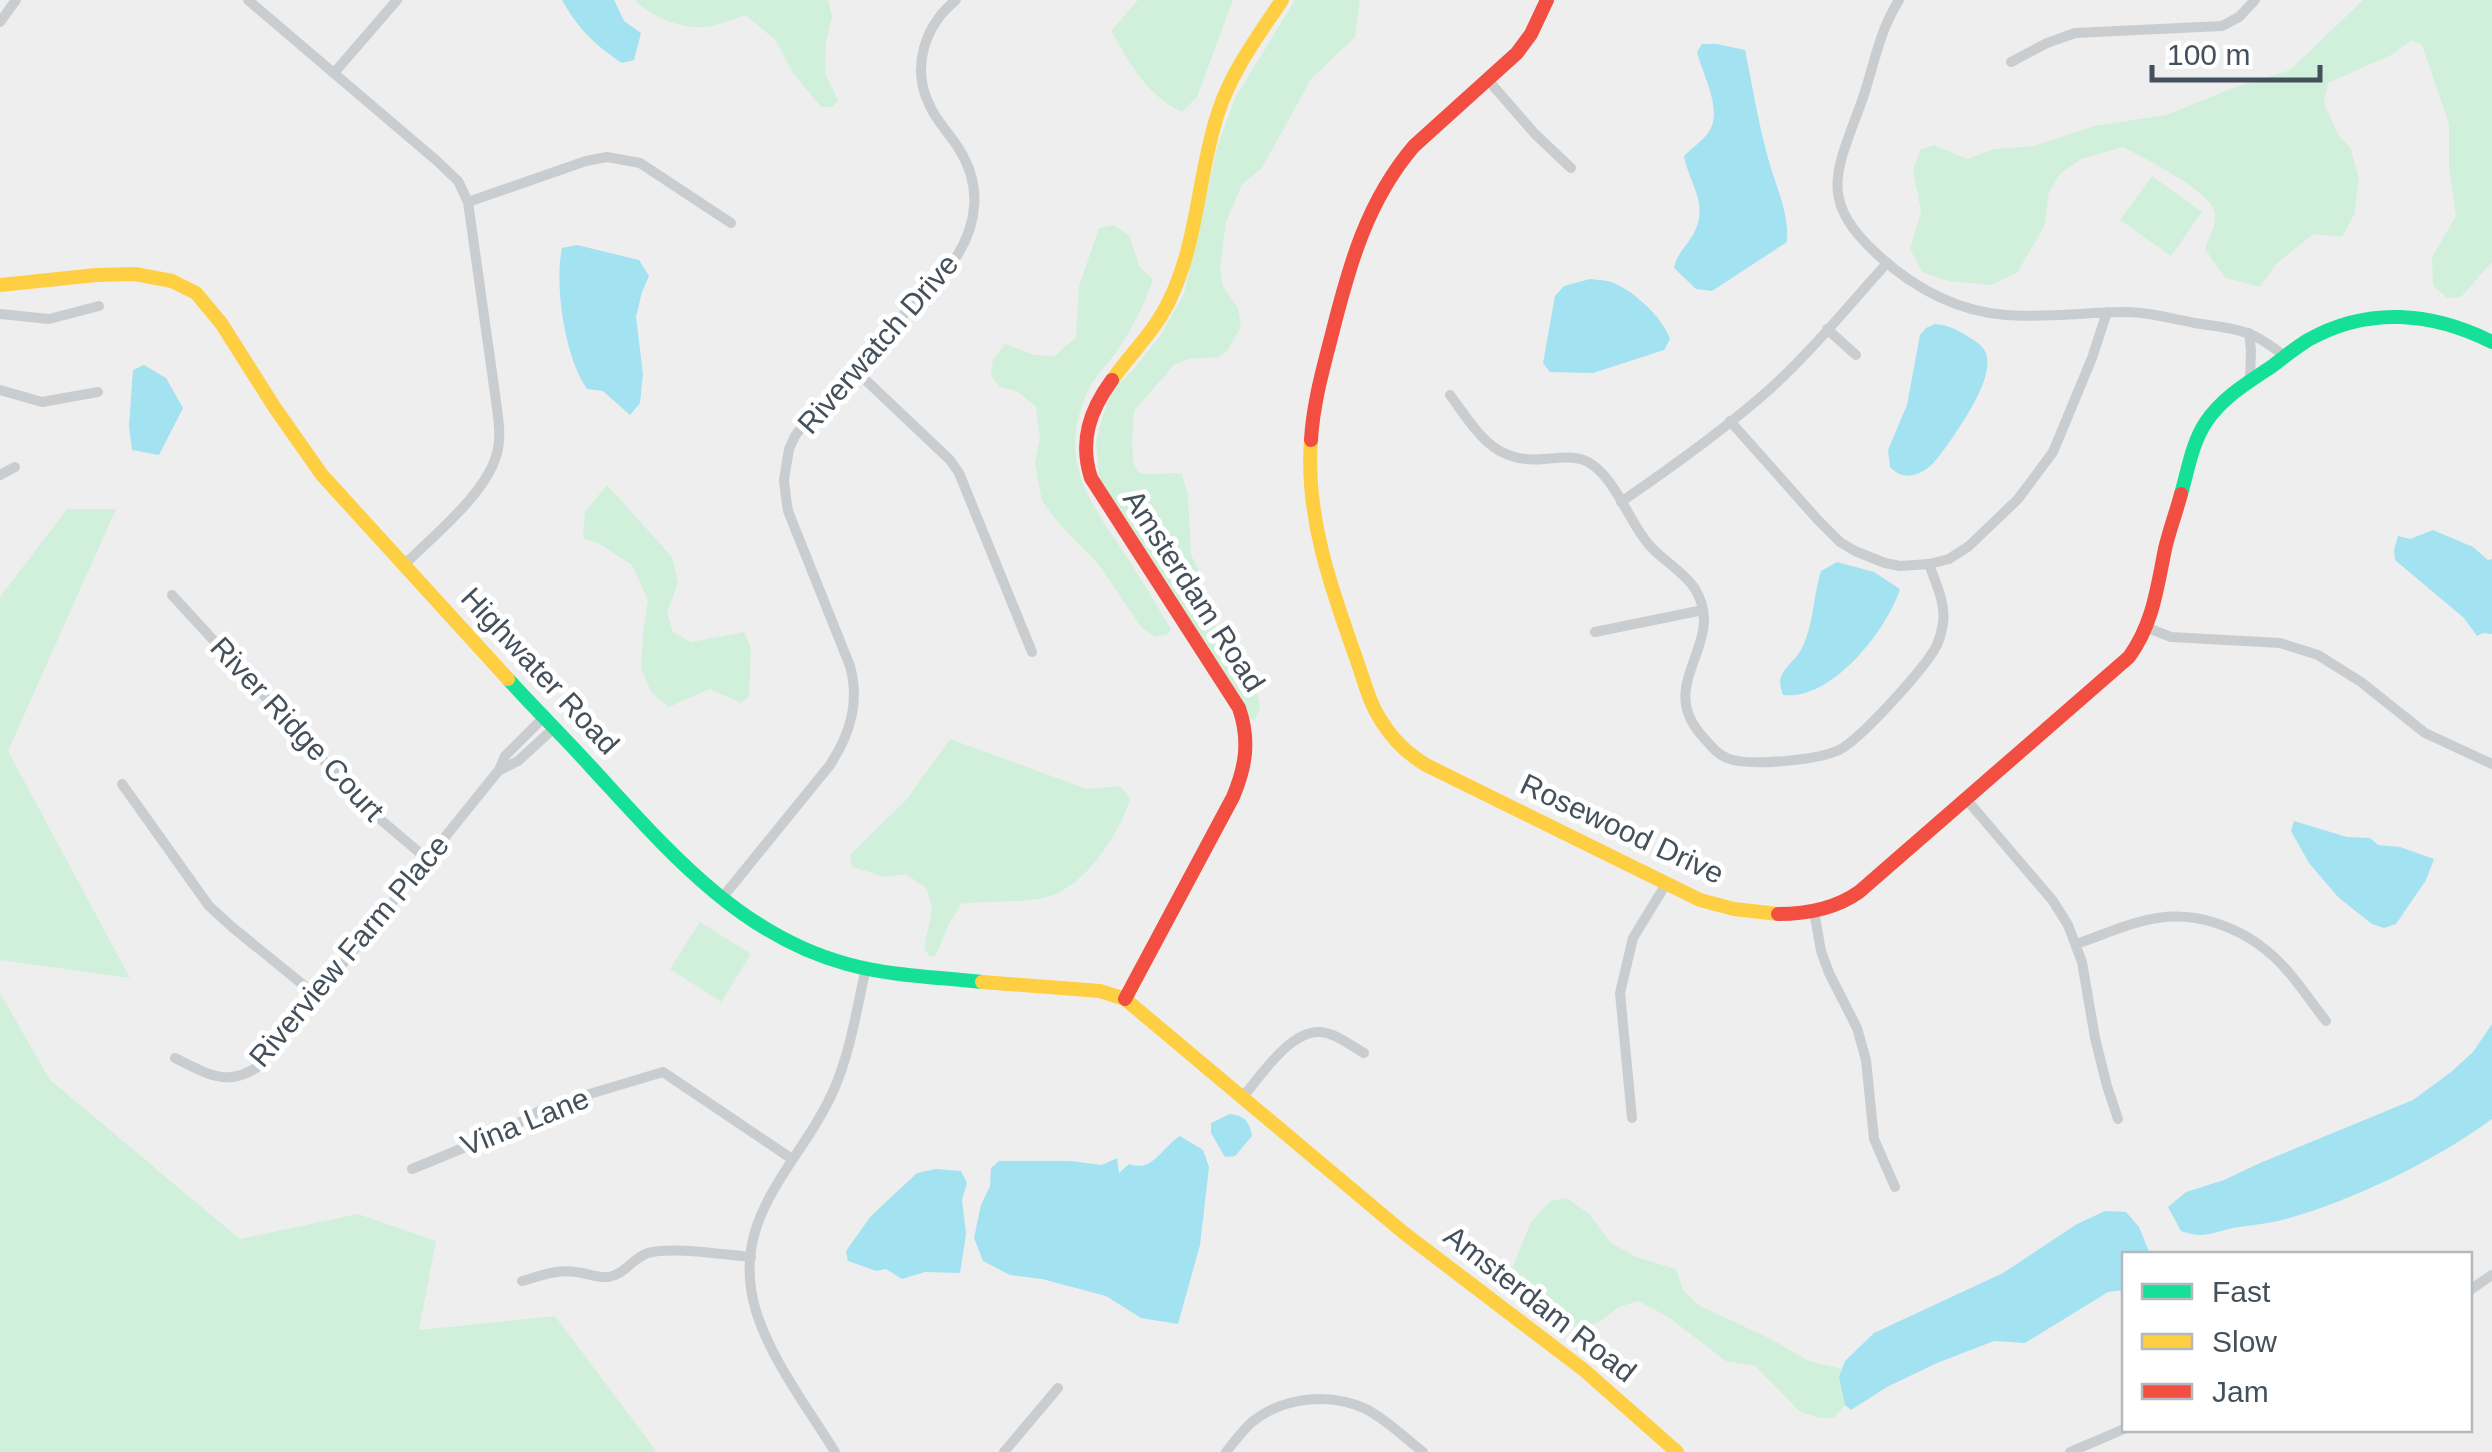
<svg xmlns="http://www.w3.org/2000/svg" width="2492" height="1452" font-family="Arial,sans-serif">
<style>
.green{fill:#d1f0dc}
.water{fill:#a2e2f1}
.lines{fill:none;stroke-linecap:round;stroke-linejoin:round}
.street{stroke:#cacdd0;stroke-width:10}
.fast{stroke:#16e098;stroke-width:14}
.slow{stroke:#ffcf43;stroke-width:14}
.jam{stroke:#f24e42;stroke-width:14}
.labels{text-anchor:middle;stroke-width:10;stroke-linejoin:round;paint-order:stroke}
.street-label{font-size:30px;fill:#44515c;stroke:#fff}
</style>
<rect width="100%" height="100%" fill="#efeeee"/>
<!-- green -->
<g class="green">
<path d="M635,0H828L832,16L826,43L825,73L838,100L833,107H821L793,73L776,41L746,15C733,19 718,26 705,27C681,29 650,17 635,0Z"/>
<path d="M1138,0H1233L1197,97L1182,112C1147,96 1130,63 1111,31Z"/>
<path d="M1295,0H1360L1355,37L1311,79L1262,168L1242,185L1226,222L1220,267L1223,286L1238,308L1241,327L1227,351L1218,357L1188,359L1174,365L1134,411L1132,442L1134,465L1139,473C1155,476 1168,471 1182,474L1188,495L1191,555L1201,575L1213,623L1256,688L1260,708L1254,721L1249,717L1117,513L1099,478L1096,442L1102,418L1112,390L1133,370L1160,336L1184,294L1218,144L1235,98Z"/>
<path d="M2363,0H2492V262L2461,297L2447,298L2433,286L2432,257L2456,216L2449,168V124L2422,45L2412,40L2391,55L2328,83L2324,103L2338,134L2351,149L2359,179L2354,215L2342,237L2313,234L2276,264L2260,287L2225,278L2205,249C2209,238 2218,222 2214,210C2208,190 2142,157 2123,147L2081,159L2060,174L2049,192L2044,227L2017,273L1991,285L1948,281L1922,272L1910,249L1921,212L1913,170L1920,150L1934,145L1967,159L1994,149L2034,146L2094,126L2166,115L2233,88L2290,70Z"/>
<path d="M2152,176L2202,212L2171,256L2120,220Z"/>
<path d="M1114,225L1129,235L1140,267L1153,279C1144,307 1131,331 1114,355C1105,367 1093,379 1087,393C1057,462 1089,500 1126,556C1142,580 1156,605 1171,629L1168,634L1155,637L1142,628L1098,564L1061,526L1042,501L1035,463L1040,438L1036,407L1017,391L1000,387L991,376L993,359L1005,344L1035,355L1055,356L1076,337L1079,286L1099,228Z"/>
<path d="M607,485L672,557L678,583L667,612L673,632L691,642L744,632L751,648L749,696L741,703L710,689L669,707L651,692L641,668L643,631L648,600L632,565L598,543L583,538L585,512Z"/>
<path d="M67,509H116L8,751L130,978L0,960V597Z"/>
<path d="M950,739L1087,789L1120,786L1130,799C1119,835 1085,887 1047,897C1019,904 989,900 961,904L949,924L936,955L930,957L924,949L932,908L927,889L906,874L885,877L852,867L850,855L906,800Z"/>
<path d="M700,922L751,954L721,1002L670,969Z"/>
<path d="M0,993L50,1080L240,1239L358,1214L436,1241L419,1330L555,1316L657,1452H0Z"/>
<path d="M1567,1198L1589,1214L1611,1243L1636,1257L1676,1269L1683,1290L1700,1306L1771,1339L1809,1361L1842,1369L1839,1377L1845,1405L1834,1418H1820L1800,1412L1755,1366L1726,1361L1668,1317L1638,1301L1619,1307L1601,1321L1590,1326L1576,1327L1548,1312L1521,1290L1511,1271L1531,1222L1550,1201Z"/>
</g>
<!-- water -->
<g class="water">
<path d="M562,0H614L624,21L641,33L634,60L622,63C595,45 578,29 562,0Z"/>
<path d="M1702,44H1717L1745,50C1753,88 1759,128 1770,165C1778,191 1789,215 1787,242L1712,291L1696,289L1674,268C1677,253 1687,246 1694,233C1709,203 1690,186 1684,156C1691,149 1702,141 1708,133C1724,111 1703,76 1697,52Z"/>
<path d="M577,245L639,260L649,276L642,292L636,317L643,374L640,403L630,415L603,391L587,389C565,358 554,286 562,248Z"/>
<path d="M1590,279C1598,280 1607,280 1614,283C1635,292 1663,318 1670,339L1664,350L1593,373L1550,372L1543,363L1555,296L1564,286Z"/>
<path d="M1935,324C1947,325 1953,328 1964,334C1970,338 1978,342 1983,348C1999,369 1967,416 1955,434C1946,446 1937,462 1925,470C1912,478 1900,478 1890,467L1888,450L1907,405L1920,335L1926,328Z"/>
<path d="M144,365L166,378L183,408L159,455L132,450L129,426L133,370Z"/>
<path d="M2433,530L2473,547L2488,560L2492,559V634L2483,633L2477,636L2464,618L2395,560L2394,550L2398,536L2410,539Z"/>
<path d="M1837,562L1874,572L1900,589C1887,630 1832,701 1783,695C1773,671 1792,667 1802,648C1814,624 1813,596 1821,571Z"/>
<path d="M2294,821L2347,837L2370,838L2378,845L2400,847L2434,859L2426,880L2396,924L2384,928L2372,924L2338,897L2309,863L2291,831Z"/>
<path d="M2492,1024V1119C2436,1160 2352,1201 2286,1219C2268,1224 2250,1225 2233,1228C2211,1233 2203,1239 2181,1231L2168,1207L2186,1192L2224,1180L2260,1163L2413,1100L2451,1072L2473,1052Z"/>
<path d="M1230,1114C1244,1115 1250,1122 1252,1136L1235,1156L1225,1157L1211,1133V1123Z"/>
<path d="M1180,1136L1203,1150L1209,1167L1200,1245L1178,1324L1141,1318L1106,1296L1042,1279L1010,1275L983,1261L974,1238L981,1205L990,1186L991,1168L999,1161H1070L1102,1165L1117,1158L1119,1173L1129,1164C1153,1173 1162,1147 1180,1136Z"/>
<path d="M936,1169L961,1171L967,1183L962,1200L966,1234L960,1273L925,1272L902,1279L886,1269L876,1271L848,1261L846,1251L871,1216L917,1173Z"/>
<path d="M2105,1211L2126,1212L2139,1227L2150,1254H2124V1290L2108,1292L2025,1343L1994,1341L1937,1363L1887,1387L1851,1410L1845,1405L1839,1377L1845,1361L1874,1333L2003,1273L2077,1224Z"/>
</g>
<g class="lines">
<!-- street -->
<g class="street">
<path d="M248,0L437,161L458,181L468,202L496,401C498,417 501,433 498,449C490,491 434,535 404,565"/>
<path d="M1899,0C1877,35 1874,69 1860,106C1835,174 1819,201 1878,255C1914,288 1957,311 2006,315C2046,318 2087,312 2127,312C2149,312 2173,319 2195,323C2212,326 2230,327 2247,333C2261,337 2273,348 2285,356"/>
<path d="M0,22L16,0"/>
<path d="M2011,62L2047,43L2075,33L2222,26L2239,17L2255,0"/>
<path d="M334,73L397,0"/>
<path d="M1488,80L1535,134L1571,168"/>
<path d="M468,202L586,161L607,157L640,163L731,223"/>
<path d="M0,314L49,319L99,306"/>
<path d="M1827,329L1856,355"/>
<path d="M2249,333L2251,350L2250,381"/>
<path d="M854,369L950,460L959,473L1032,652"/>
<path d="M0,390L42,402L98,392"/>
<path d="M1450,395C1477,431 1493,464 1544,459C1559,458 1574,455 1588,462C1614,476 1628,519 1646,541C1659,559 1683,570 1695,589C1729,644 1652,684 1704,738C1711,746 1717,754 1727,758C1748,767 1818,760 1839,750C1861,739 1926,667 1937,645C1940,638 1942,630 1943,623C1946,603 1935,582 1929,564"/>
<path d="M1730,421L1817,519L1840,542L1855,551L1885,563L1900,566L1929,564L1949,559L1969,546L2018,499L2053,452L2092,358L2107,312"/>
<path d="M0,475L15,467"/>
<path d="M1621,502C1672,467 1724,430 1770,389C1812,351 1849,305 1887,263"/>
<path d="M172,595L368,809L427,859"/>
<path d="M2148,628L2171,637L2280,643L2318,655L2361,682L2425,733L2492,764"/>
<path d="M1595,632L1703,610"/>
<path d="M500,770L518,761L553,729"/>
<path d="M122,784L209,906L232,927L317,996"/>
<path d="M1967,800L2053,901L2068,925L2082,962L2095,1038L2107,1086L2118,1119"/>
<path d="M722,898L830,765C850,734 860,703 850,666L788,511L786,498L784,480L789,449L795,436L809,417L955,259C978,224 982,185 959,149C950,134 936,121 929,104C911,67 925,25 956,0"/>
<path d="M1814,911L1821,951L1829,973L1857,1028L1866,1060L1874,1139L1895,1187"/>
<path d="M2076,944C2103,935 2130,922 2158,918C2195,912 2237,926 2266,950C2290,969 2307,997 2326,1021"/>
<path d="M175,1058C208,1074 228,1089 262,1064L499,770L505,756L543,718"/>
<path d="M1242,1098C1260,1077 1290,1030 1320,1032C1336,1033 1351,1046 1364,1053"/>
<path d="M1632,1118L1620,993L1633,938L1666,884"/>
<path d="M412,1169L507,1130L546,1107L663,1072L792,1159"/>
<path d="M522,1281C540,1276 557,1269 576,1272C586,1273 597,1278 608,1277C625,1275 632,1258 648,1253C673,1246 724,1255 751,1257"/>
<path d="M2470,1290L2492,1275"/>
<path d="M835,1452C808,1408 771,1360 756,1311C727,1215 802,1165 835,1087C851,1049 857,1007 866,968"/>
<path d="M1004,1452L1058,1388"/>
<path d="M1226,1452C1234,1442 1242,1431 1252,1422C1283,1397 1330,1392 1366,1409C1387,1420 1405,1438 1423,1452"/>
<path d="M2070,1452L2124,1429"/>
</g>
<!-- fast -->
<g class="fast">
<path d="M2181,494C2188,470 2192,443 2206,422C2222,398 2247,383 2271,367C2283,358 2295,348 2308,340C2368,306 2432,312 2492,342"/>
<path d="M508,679C535,709 564,737 591,767C664,846 738,935 847,964C890,976 937,977 982,982"/>
</g>
<!-- slow -->
<g class="slow">
<path d="M0,285L96,275L135,274L172,281L196,293L221,323L275,408L322,475L508,679"/>
<path d="M1112,380C1131,353 1156,330 1170,299C1198,241 1198,174 1218,113C1231,72 1258,36 1282,0"/>
<path d="M1311,440C1305,515 1331,588 1356,658C1364,680 1369,703 1382,722C1393,740 1408,754 1426,765L1700,900L1734,909L1778,914"/>
<path d="M982,982L1100,991L1125,999L1404,1233L1584,1370L1677,1452"/>
</g>
<!-- jam -->
<g class="jam">
<path d="M1112,380C1090,410 1079,441 1091,478L1239,708C1250,740 1246,766 1233,797L1125,999"/>
<path d="M1311,440C1313,404 1323,369 1332,334C1349,266 1367,201 1414,146L1517,53L1531,34L1547,0"/>
<path d="M1778,914C1807,914 1835,909 1859,892L2129,657C2153,624 2157,588 2165,549C2169,531 2176,513 2181,494"/>
</g>
</g>
<g class="labels">
<!-- street labels -->
<g class="street-label">
<text transform="translate(878 344) rotate(-49)" y="10">Riverwatch Drive</text>
<text transform="translate(1194 591) rotate(57)" y="10">Amsterdam Road</text>
<text transform="translate(540 671) rotate(47)" y="10">Highwater Road</text>
<text transform="translate(297 729) rotate(47)" y="10">River Ridge Court</text>
<text transform="translate(1622 829) rotate(25)" y="10">Rosewood Drive</text>
<text transform="translate(349 951) rotate(-50)" y="10">Riverview Farm Place</text>
<text transform="translate(525 1122) rotate(-22)" y="10">Vina Lane</text>
<text transform="translate(1540 1304) rotate(38)" y="10">Amsterdam Road</text>
</g>
</g>
<!-- legend -->
<rect x="2122" y="1252" width="350" height="180" fill="#ffffff" stroke="#b4b9be" stroke-width="2.5"/>
<rect x="2142" y="1284" width="50" height="15" fill="#16e098" stroke="#b4b9be" stroke-width="2.5"/>
<text x="2212" y="1302" font-size="30" fill="#44515c">Fast</text>
<rect x="2142" y="1334" width="50" height="15" fill="#ffcf43" stroke="#b4b9be" stroke-width="2.5"/>
<text x="2212" y="1352" font-size="30" fill="#44515c">Slow</text>
<rect x="2142" y="1384" width="50" height="15" fill="#f24e42" stroke="#b4b9be" stroke-width="2.5"/>
<text x="2212" y="1402" font-size="30" fill="#44515c">Jam</text>
<!-- scale -->
<path d="M2152 65v15h168v-15" fill="none" stroke="#44515c" stroke-width="5"/>
<text x="2167" y="65" font-size="30" fill="#44515c" stroke="#ffffff" stroke-width="8" paint-order="stroke">100 m</text>
</svg>
